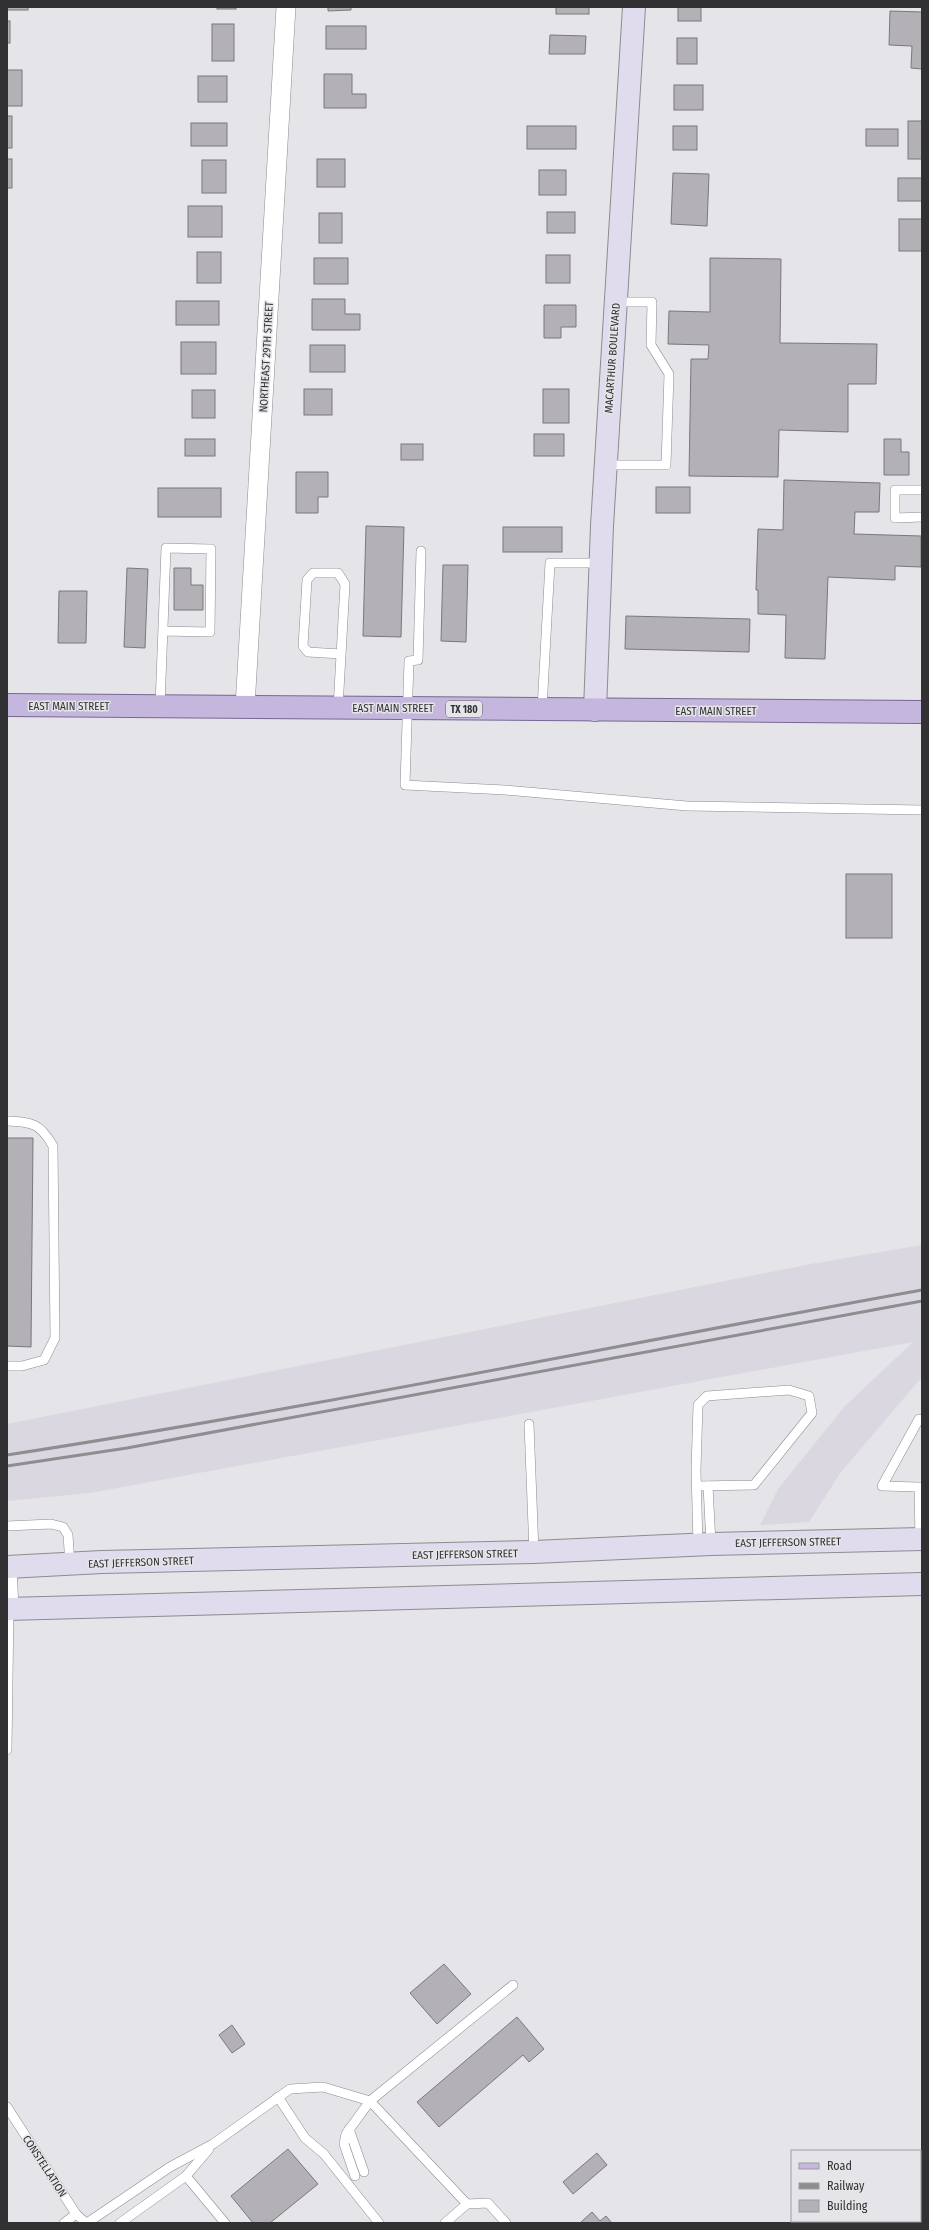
<svg xmlns="http://www.w3.org/2000/svg" width="929" height="2230" font-family="'Fira Sans Condensed',sans-serif">
<style>
.built{fill:#dad7e1}
.building{fill:#b3b1b5;stroke:#79787c}
.lines{fill:none;stroke-linecap:round;stroke-linejoin:round}
.service-casing{stroke:#8d8b8f;stroke-width:10}
.minor-casing{stroke:#8d8b8f;stroke-width:20}
.secondary-casing{stroke:#8d8b8f;stroke-width:24}
.primary-casing{stroke:#776893;stroke-width:24}
.service{stroke:#fff;stroke-width:9}
.minor{stroke:#fff;stroke-width:19}
.secondary{stroke:#e1dbee;stroke-width:22}
.primary{stroke:#c4b6dd;stroke-width:22}
.rail{stroke:#8e8d90;stroke-width:3}
.labels{text-anchor:middle;stroke-width:3;stroke-linejoin:round;paint-order:stroke}
.shield{fill:#e5e4e8;stroke:#676669;stroke-width:1}
.shield-label{font-size:10px;font-weight:bold;fill:#313032}
.street-label{font-size:11px;fill:#313032;stroke:#e5e4e8}
</style>
<rect width="100%" height="100%" fill="#e5e4e8"/>
<!-- built -->
<path class="built" d="M922,1245V1377L841,1472L809,1522L760,1525L778,1489L845,1406L913,1342L90,1493L7,1501V1424L811,1264Z"/>
<!-- building -->
<g class="building">
<rect x="7" y="7" width="21" height="3"/>
<rect x="217" y="7" width="19" height="2"/>
<path d="M328,7H351V10L328,11Z"/>
<rect x="556" y="7" width="33" height="7"/>
<rect x="678" y="7" width="23" height="14"/>
<path d="M890,11L922,12V69L911,68L912,46L889,45Z"/>
<rect x="7" y="21" width="3" height="22"/>
<rect x="212" y="24" width="22" height="37"/>
<rect x="326" y="26" width="40" height="23"/>
<path d="M550,35L586,36L585,54H549Z"/>
<rect x="677" y="38" width="20" height="26"/>
<rect x="7" y="70" width="15" height="36"/>
<path d="M324,74H352V94H366V108H324Z"/>
<rect x="198" y="76" width="29" height="26"/>
<rect x="674" y="85" width="29" height="25"/>
<rect x="7" y="116" width="5" height="32"/>
<rect x="908" y="121" width="14" height="38"/>
<rect x="191" y="123" width="36" height="23"/>
<rect x="527" y="126" width="49" height="23"/>
<rect x="673" y="126" width="24" height="24"/>
<rect x="866" y="129" width="32" height="17"/>
<rect x="7" y="159" width="5" height="29"/>
<rect x="317" y="159" width="28" height="28"/>
<rect x="202" y="160" width="24" height="33"/>
<rect x="539" y="170" width="27" height="25"/>
<path d="M673,173L709,174L707,226L671,224Z"/>
<rect x="898" y="178" width="24" height="23"/>
<rect x="188" y="206" width="34" height="31"/>
<rect x="547" y="212" width="28" height="21"/>
<rect x="319" y="213" width="23" height="30"/>
<rect x="899" y="219" width="23" height="32"/>
<rect x="197" y="252" width="24" height="31"/>
<rect x="546" y="255" width="24" height="28"/>
<rect x="314" y="258" width="34" height="26"/>
<path d="M710,258L781,259L780,343L877,344L876,384H848V432L779,430L778,477L689,476L691,359H708L709,345L668,344L669,311L710,312Z"/>
<path d="M312,299H345V314H360V330H312Z"/>
<rect x="176" y="301" width="43" height="24"/>
<path d="M544,305H576V327H561V338H544Z"/>
<rect x="181" y="342" width="35" height="32"/>
<rect x="310" y="345" width="35" height="27"/>
<rect x="304" y="389" width="28" height="26"/>
<rect x="543" y="389" width="26" height="34"/>
<rect x="192" y="390" width="23" height="28"/>
<rect x="534" y="434" width="30" height="22"/>
<rect x="185" y="439" width="30" height="17"/>
<path d="M884,439H901V452H909V475H884Z"/>
<rect x="401" y="444" width="22" height="16"/>
<path d="M296,472H328V497H318V513H296Z"/>
<path d="M784,480L880,483L879,512H855L854,534L921,536V567L895,566V580L828,577L825,659L785,658L786,615L758,614V590H756L758,529L783,530Z"/>
<rect x="656" y="487" width="34" height="26"/>
<rect x="158" y="488" width="63" height="29"/>
<path d="M366,526L404,527L401,637L363,636Z"/>
<rect x="503" y="527" width="59" height="25"/>
<path d="M443,565H468L466,642L441,641Z"/>
<path d="M127,568L148,569L145,648L124,647Z"/>
<path d="M174,568H191V585H203V610H174Z"/>
<path d="M59,591H87L86,643H58Z"/>
<path d="M626,616L750,619L749,652L625,649Z"/>
<rect x="846" y="874" width="46" height="64"/>
<path d="M7,1138H33L31,1347L7,1346Z"/>
<path d="M444,1964L471,1994L437,2024L410,1993Z"/>
<path d="M517,2017L544,2049L529,2062L523,2055L439,2127L417,2102Z"/>
<path d="M232,2025L245,2044L232,2053L219,2035Z"/>
<path d="M288,2149L318,2184L270,2223H253L231,2196Z"/>
<path d="M597,2153L607,2165L573,2194L563,2182Z"/>
<path d="M592,2212L600,2221L606,2216L612,2223H580Z"/>
</g>
<g class="lines">
<defs>
<g id="service">
<path d="M605,465H666L669,374L651,345L652,302H616"/>
<path d="M922,490H895V518L922,517"/>
<path d="M421,551L418,660L409,661L405,785L505,790L687,806L922,810"/>
<path d="M160,706L166,548L211,549L210,632L163,631"/>
<path d="M338,708L345,584L338,573H313L307,580L303,646L308,652L341,654"/>
<path d="M542,709L550,563H600"/>
<path d="M7,1121C32,1122 40,1123 53,1146L55,1338L44,1360L22,1366H7"/>
<path d="M919,1419L882,1486L919,1487L920,1539"/>
<path d="M529,1424L534,1552"/>
<path d="M697,1486L754,1485L812,1413L809,1396L789,1390L707,1396L698,1405L696,1470L698,1545"/>
<path d="M708,1486L711,1544"/>
<path d="M7,1526L51,1524L63,1527L68,1535L70,1564"/>
<path d="M7,1750L9,1609"/>
<path d="M278,2097L305,2138L324,2154L379,2223"/>
<path d="M7,2107L76,2214L86,2223"/>
<path d="M349,2129L364,2172"/>
<path d="M186,2176L225,2223"/>
<path d="M355,2176L344,2144L346,2134L370,2101L513,1985"/>
<path d="M64,2223L76,2214"/>
<path d="M87,2223L170,2167L213,2144L290,2089L323,2087L370,2101L467,2204"/>
<path d="M120,2223L186,2176L209,2149"/>
<path d="M445,2223L467,2204L488,2203L506,2223"/>
</g>
<g id="minor">
<path d="M245,707L286,7"/>
<path d="M7,1567L9,1609"/>
</g>
<g id="secondary">
<path d="M595,710L602,526L634,7"/>
<path d="M7,1567L102,1562L534,1552L711,1544L922,1539"/>
<path d="M7,1609L922,1584"/>
</g>
<path id="primary" d="M7,705L922,712"/>
</defs>
<!-- service casing -->
<use href="#service" class="service-casing"/>
<!-- minor casing -->
<use href="#minor" class="minor-casing"/>
<!-- secondary casing -->
<use href="#secondary" class="secondary-casing"/>
<!-- primary casing -->
<use href="#primary" class="primary-casing"/>
<!-- service -->
<use href="#service" class="service"/>
<!-- minor -->
<use href="#minor" class="minor"/>
<!-- secondary -->
<use href="#secondary" class="secondary"/>
<!-- primary -->
<use href="#primary" class="primary"/>
<!-- rail -->
<g class="rail">
<path d="M7,1455C313,1408 617,1345 922,1290"/>
<path d="M7,1466L127,1448L922,1301"/>
</g>
</g>
<g class="labels">
<!-- shield labels -->
<rect class="shield" x="446" y="701" width="36" height="16" rx="3"/>
<g class="shield-label">
<text x="464" y="713">TX 180</text>
</g>
<!-- street labels -->
<g class="street-label">
<text transform="translate(266 357) rotate(-87)" y="4">NORTHEAST 29TH STREET</text>
<text transform="translate(612 358) rotate(-86)" y="4">MACARTHUR BOULEVARD</text>
<text x="69" y="710">EAST MAIN STREET</text>
<text x="393" y="712">EAST MAIN STREET</text>
<text x="716" y="715">EAST MAIN STREET</text>
<text transform="translate(788 1542) rotate(-1)" y="4">EAST JEFFERSON STREET</text>
<text transform="translate(465 1554) rotate(-1)" y="4">EAST JEFFERSON STREET</text>
<text transform="translate(141 1562) rotate(-2)" y="4">EAST JEFFERSON STREET</text>
<text transform="translate(45 2166) rotate(57)" y="4">CONSTELLATION</text>
</g>
</g>
<!-- border -->
<rect width="929" height="2230" fill="none" stroke="#313032" stroke-width="16"/>
<!-- legend -->
<rect x="791" y="2150" width="130" height="72" fill="#e5e4e8" stroke="#9d9c9f"/>
<rect x="799" y="2163" width="20" height="6" fill="#c4b6dd" stroke="#9d9c9f"/>
<text x="827" y="2170" font-size="12" fill="#313032">Road</text>
<rect x="799" y="2183" width="20" height="6" fill="#8e8d90" stroke="#9d9c9f"/>
<text x="827" y="2190" font-size="12" fill="#313032">Railway</text>
<rect x="799" y="2200" width="20" height="12" fill="#b3b1b5" stroke="#9d9c9f"/>
<text x="827" y="2210" font-size="12" fill="#313032">Building</text>
</svg>
